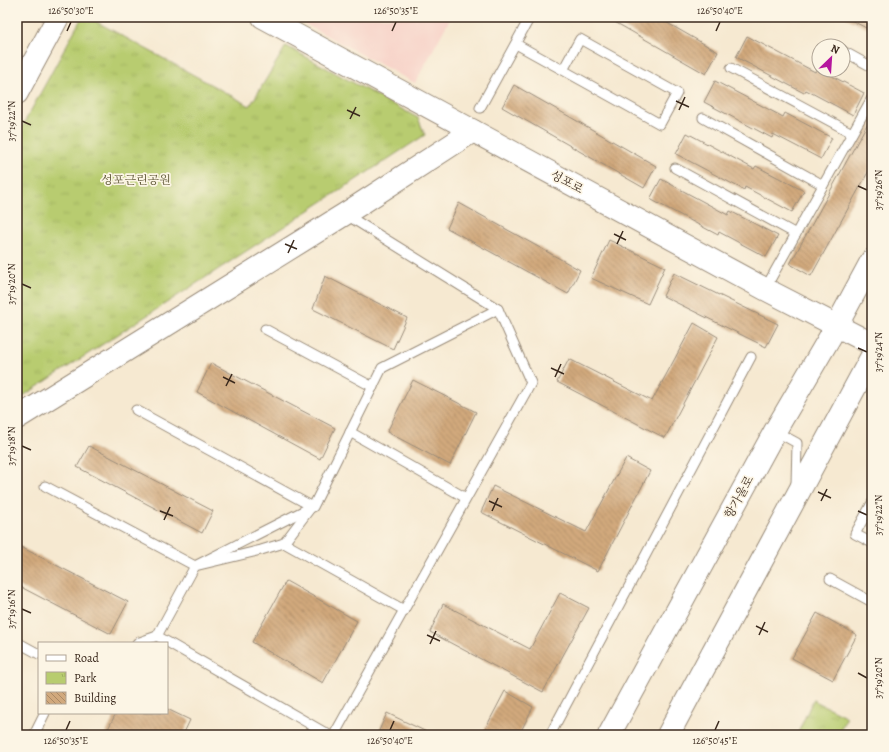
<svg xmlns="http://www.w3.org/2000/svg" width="889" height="752" font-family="Alegreya,'Noto Serif KR',serif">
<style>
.built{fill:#f7d1c7}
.park{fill:url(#park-tufts);stroke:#7a7b46}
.building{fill:url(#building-back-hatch)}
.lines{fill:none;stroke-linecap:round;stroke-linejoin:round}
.lane-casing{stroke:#988a78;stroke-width:11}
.secondary-casing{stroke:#988a78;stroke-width:24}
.path{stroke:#988a78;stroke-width:2.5;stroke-dasharray:3 3;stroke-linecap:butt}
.lane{stroke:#fff;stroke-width:9}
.secondary{stroke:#fff;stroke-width:22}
.ticks{fill:none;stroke:#3b2a1e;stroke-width:1.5}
.labels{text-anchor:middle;stroke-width:3.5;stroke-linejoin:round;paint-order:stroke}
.park-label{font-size:12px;fill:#5a5232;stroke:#fcf5e5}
.street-label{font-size:12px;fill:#3b2a1e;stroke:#fcf5e5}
.neatline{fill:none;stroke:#3b2a1e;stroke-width:1.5}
.ticks-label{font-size:10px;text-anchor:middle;fill:#3b2a1e}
</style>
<defs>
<pattern id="park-tufts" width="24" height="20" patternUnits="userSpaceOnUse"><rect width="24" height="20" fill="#b8cc6f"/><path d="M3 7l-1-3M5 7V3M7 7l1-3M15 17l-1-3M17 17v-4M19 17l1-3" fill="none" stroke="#9faf60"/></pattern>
<pattern id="building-back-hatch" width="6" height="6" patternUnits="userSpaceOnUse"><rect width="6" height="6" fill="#d1a97d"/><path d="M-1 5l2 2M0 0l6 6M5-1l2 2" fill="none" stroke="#ab8a66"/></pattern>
</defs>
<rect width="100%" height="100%" fill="#fcf5e5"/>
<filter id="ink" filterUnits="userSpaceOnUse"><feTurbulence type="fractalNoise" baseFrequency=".025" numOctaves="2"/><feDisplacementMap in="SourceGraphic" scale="8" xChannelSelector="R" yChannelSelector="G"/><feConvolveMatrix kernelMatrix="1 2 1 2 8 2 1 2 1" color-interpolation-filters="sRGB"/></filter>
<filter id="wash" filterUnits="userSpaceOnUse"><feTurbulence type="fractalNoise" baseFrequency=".012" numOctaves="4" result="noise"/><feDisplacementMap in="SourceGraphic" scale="16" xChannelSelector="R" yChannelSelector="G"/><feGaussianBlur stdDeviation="0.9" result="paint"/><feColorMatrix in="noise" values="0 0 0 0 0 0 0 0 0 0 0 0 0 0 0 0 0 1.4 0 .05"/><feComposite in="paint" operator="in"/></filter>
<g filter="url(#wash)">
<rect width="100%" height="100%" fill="#f6e9d1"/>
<!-- built -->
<path class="built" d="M292,17H451L415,83Z"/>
<!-- park -->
<g class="park">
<path d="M82,17H88L250,106L286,46L418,118L425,135L17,400V136Z"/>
<path d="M813,700L847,717L837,735H797Z"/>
</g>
<g id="blocks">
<!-- building -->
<g class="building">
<path d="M606,17H657L718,52L706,74Z"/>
<path d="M845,17H872V31Z"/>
<path d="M747,36L815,72L817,68L864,93L853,115L806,90L804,93L736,57Z"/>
<path d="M715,81L783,117L785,113L832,138L821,159L773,134L772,138L704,102Z"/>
<path d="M514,85L656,166L644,188L502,107Z"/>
<path d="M870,119L872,120V165L811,276L790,264Z"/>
<path d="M687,133L754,169L756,166L804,191L792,212L745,187L744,190L676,154Z"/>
<path d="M661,179L728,215L730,211L778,236L766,257L719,232L718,235L650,199Z"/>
<path d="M459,203L580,270L568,294L447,228Z"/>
<path d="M609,240L665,267L648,304L591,278Z"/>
<path d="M674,273L778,324L766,347L663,296Z"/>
<path d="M325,276L407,318L393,349L313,309Z"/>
<path d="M694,323L718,337L665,438L557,382L569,359L652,401Z"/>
<path d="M211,363L335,428L320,459L197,392Z"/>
<path d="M413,380L476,412L450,465L387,432Z"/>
<path d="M89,446L213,511L202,533L77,467Z"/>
<path d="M626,458L650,471L598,571L481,512L493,486L586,532Z"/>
<path d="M17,545L128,602L111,634L17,585Z"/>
<path d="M286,581L357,621L323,683L252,642Z"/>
<path d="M560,593L589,608L543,692L430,632L443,604L530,649Z"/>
<path d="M817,613L857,635L833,680L792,658Z"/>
<path d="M505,691L533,707L519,735H482Z"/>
<path d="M167,709L190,720L183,735H105L116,713H167Z"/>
<path d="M387,713L433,735H377Z"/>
</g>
</g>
</g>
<g filter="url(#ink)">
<use href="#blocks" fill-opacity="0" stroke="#988a78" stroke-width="1"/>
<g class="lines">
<defs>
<g id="lane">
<path d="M516,44L660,124L677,93L580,39L563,70"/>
<path d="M843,51L872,67"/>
<path d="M731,68L852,133"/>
<path d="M480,108L530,17"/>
<path d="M703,118L823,185"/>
<path d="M675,168L796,234"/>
<path d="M765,289L872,98"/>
<path d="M265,329L373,387"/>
<path d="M136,410L313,507L382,368L498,309"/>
<path d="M775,431L797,443L796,485"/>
<path d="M350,432L466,498"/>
<path d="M45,486L195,566L309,508"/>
<path d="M872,503L855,534L872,543"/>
<path d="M312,506L284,543L261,550L195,566L157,636L329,735"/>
<path d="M284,543L404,610"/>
<path d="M830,579L872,602"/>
<path d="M17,642L39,654"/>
<path d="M137,643L157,636"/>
<path d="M34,735L45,713"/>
<path d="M334,735L531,383L498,309L345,214"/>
<path d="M550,735L751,357"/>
</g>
<g id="secondary">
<path d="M263,17L765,289L872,344"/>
<path d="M17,93L58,17"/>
<path d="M17,418L345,214L473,131"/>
<path d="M609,735L775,431L837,325L872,260"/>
<path d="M668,735L872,356"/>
</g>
</defs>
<!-- lane casing -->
<use href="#lane" class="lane-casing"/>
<!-- secondary casing -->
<use href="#secondary" class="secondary-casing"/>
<!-- path -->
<path class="path" d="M17,18L18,17"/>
<!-- lane -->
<use href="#lane" class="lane"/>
<!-- secondary -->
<use href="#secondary" class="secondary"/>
</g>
</g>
<!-- ticks -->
<path class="ticks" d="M67,31L71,22M392,31L396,22M716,31L720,22M676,101L689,107M347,110L360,116M679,110L685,97M350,119L356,107M22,121L31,125M858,186L867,190M614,234L626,240M285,244L297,249M617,244L623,231M288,253L294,240M22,284L31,288M858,348L867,352M551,368L564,374M223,377L235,383M555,377L561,364M226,386L232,374M22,446L31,450M818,492L831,498M489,501L502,507M821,501L827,489M160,511L173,516M492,511L498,498M858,511L867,515M164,520L170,507M22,609L31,613M756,626L768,632M427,635L440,641M759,635L765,622M430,644L436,631M858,673L867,678M66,730L70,721M390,730L394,721M715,730L719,721"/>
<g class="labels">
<!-- park labels -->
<g class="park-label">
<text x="136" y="184">성포근린공원</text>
</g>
<!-- street labels -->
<g class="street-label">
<text transform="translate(567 182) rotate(28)" y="4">성포로</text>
<text transform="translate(739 497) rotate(-61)" y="4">항가울로</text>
</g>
</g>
<!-- margin -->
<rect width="889" height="752" fill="none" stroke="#fcf5e5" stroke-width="44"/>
<!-- legend -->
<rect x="38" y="642" width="130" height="72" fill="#fcf5e5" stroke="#afa495"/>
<rect x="46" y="655" width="20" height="6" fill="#ffffff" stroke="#afa495"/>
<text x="74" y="662" font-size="12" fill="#3b2a1e">Road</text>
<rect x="46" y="672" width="20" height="12" fill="url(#park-tufts)" stroke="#afa495"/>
<text x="74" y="682" font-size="12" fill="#3b2a1e">Park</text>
<rect x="46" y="692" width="20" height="12" fill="url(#building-back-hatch)" stroke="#afa495"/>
<text x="74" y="702" font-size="12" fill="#3b2a1e">Building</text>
<!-- north arrow -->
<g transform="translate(831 58) rotate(25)"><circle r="19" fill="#fcf5e5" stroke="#afa495"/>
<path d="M0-3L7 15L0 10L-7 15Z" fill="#b5179e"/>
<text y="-6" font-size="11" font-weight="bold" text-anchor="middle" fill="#3b2a1e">N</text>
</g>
<rect x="22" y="22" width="845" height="708" class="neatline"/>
<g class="ticks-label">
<text x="71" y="14">126°50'30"E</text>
<text x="396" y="14">126°50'35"E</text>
<text x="720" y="14">126°50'40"E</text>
<text transform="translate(11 121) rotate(-90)" y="4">37°19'22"N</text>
<text transform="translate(878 190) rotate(-90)" y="4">37°19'26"N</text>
<text transform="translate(11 284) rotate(-90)" y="4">37°19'20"N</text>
<text transform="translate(878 352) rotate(-90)" y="4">37°19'24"N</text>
<text transform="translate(11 446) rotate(-90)" y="4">37°19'18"N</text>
<text transform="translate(878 515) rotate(-90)" y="4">37°19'22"N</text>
<text transform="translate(11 609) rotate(-90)" y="4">37°19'16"N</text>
<text transform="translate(878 678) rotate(-90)" y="4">37°19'20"N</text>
<text x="66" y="744">126°50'35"E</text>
<text x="390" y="744">126°50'40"E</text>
<text x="715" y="744">126°50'45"E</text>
</g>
</svg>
